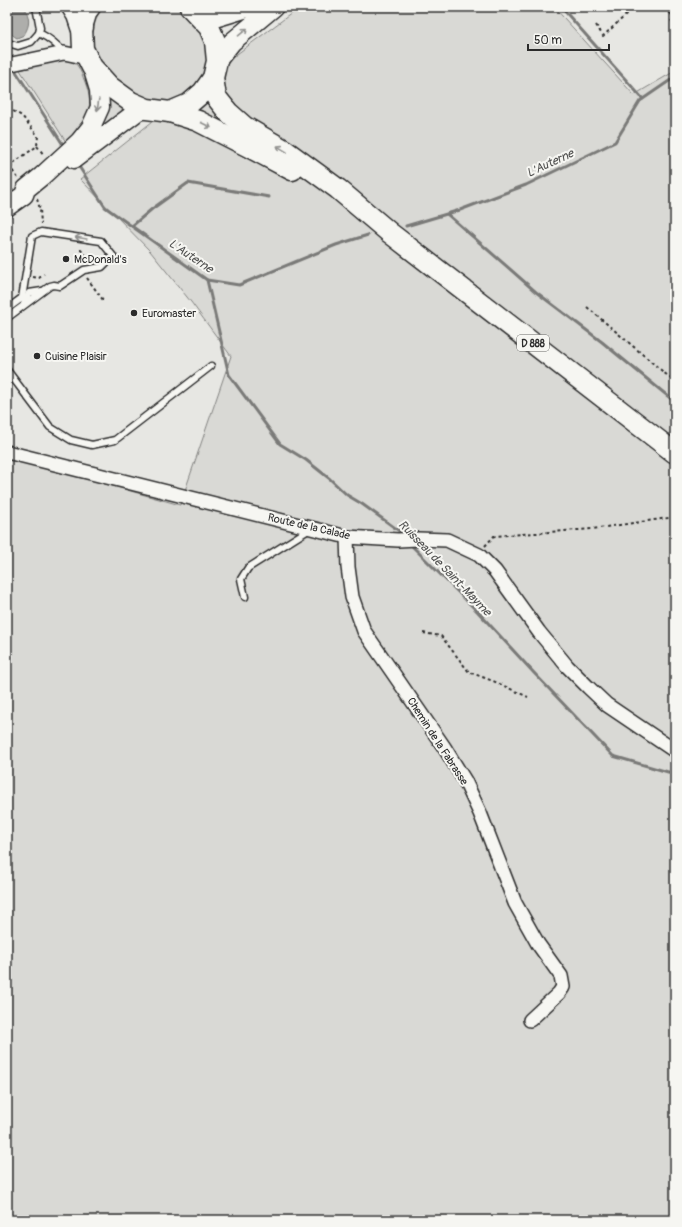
<svg xmlns="http://www.w3.org/2000/svg" width="682" height="1227" font-family="Pangolin,sans-serif">
<style>
.built{fill:#e7e7e3}
.green{fill:#d9d9d5;stroke:#828280}
.water{fill:#aeaeab;stroke:#7a7a78}
.lines{fill:none;stroke-linecap:round;stroke-linejoin:round}
.stream{stroke:#7a7a78;stroke-width:3}
.lane-casing{stroke:#2b2b2b;stroke-width:9}
.street-casing{stroke:#2b2b2b;stroke-width:16}
.secondary-casing{stroke:#2b2b2b;stroke-width:21}
.primary-casing{stroke:#2b2b2b;stroke-width:23}
.highway-casing{stroke:#2b2b2b;stroke-width:25}
.path{stroke:#2b2b2b;stroke-width:2;stroke-dasharray:3 3;stroke-linecap:butt}
.lane{stroke:#f6f6f2;stroke-width:6}
.street{stroke:#f6f6f2;stroke-width:13}
.secondary{stroke:#f6f6f2;stroke-width:18}
.primary{stroke:#f6f6f2;stroke-width:20}
.highway{stroke:#f6f6f2;stroke-width:22}
.oneway{stroke:#90908e}
.poi-dot{fill:#2b2b2b;stroke:#f6f6f2;stroke-width:1.5}
.labels{text-anchor:middle;stroke-width:4;stroke-linejoin:round;paint-order:stroke}
.shield{fill:#f6f6f2;stroke:#686867;stroke-width:1}
.shield-label{font-size:10px;font-weight:bold;fill:#2b2b2b}
.poi-label{font-size:11px;fill:#2b2b2b;stroke:#f6f6f2;text-anchor:start}
.street-label{font-size:11px;fill:#2b2b2b;stroke:#f6f6f2}
.water-label{font-size:12px;font-style:italic;fill:#525251;stroke:#f6f6f2}
</style>
<rect width="100%" height="100%" fill="#f6f6f2"/>
<filter id="ink" filterUnits="userSpaceOnUse"><feTurbulence type="fractalNoise" baseFrequency=".025" numOctaves="2"/><feDisplacementMap in="SourceGraphic" scale="8" xChannelSelector="R" yChannelSelector="G"/><feConvolveMatrix kernelMatrix="1 2 1 2 8 2 1 2 1" color-interpolation-filters="sRGB"/></filter>
<g filter="url(#ink)">
<!-- built -->
<g class="built">
<path d="M7,7H300L237,54L80,179L150,251L191,302L231,356L180,505L7,456Z"/>
<path d="M554,7H675V71L634,95Z"/>
</g>
<!-- green -->
<g class="green">
<path d="M101,7H176L197,24L206,41L209,55L202,82L237,54L300,7H554L634,95L675,71V1220H11L7,1211V456L180,505L231,356L191,302L150,251L80,179L177,102L172,103L146,101L102,71L94,60L90,28L97,10Z"/>
<path d="M68,60C71,62 75,63 77,65C80,69 83,77 85,82C96,110 86,124 66,142L20,70L53,61Z"/>
<path d="M105,95L127,110L96,134Z"/>
</g>
<!-- water -->
<path class="water" d="M7,7H25C29,19 31,23 24,35L17,38C3,30 7,21 7,7Z"/>
<g class="lines">
<!-- stream -->
<g class="stream">
<path d="M561,7L643,99"/>
<path d="M7,56V57"/>
<path d="M15,70L62,143"/>
<path d="M78,165L105,207L207,280L239,285L336,245L368,235"/>
<path d="M447,214L536,292L602,342L675,402"/>
<path d="M132,226L152,209L188,183L269,197"/>
<path d="M406,226L460,210L526,185L615,142L640,101L675,77"/>
<path d="M207,280L229,375L280,444L306,460L330,479L347,495L362,504L398,530L404,536"/>
<path d="M410,544L478,612L534,673L613,756L675,774"/>
</g>
<defs>
<g id="lane">
<path d="M669,7L675,13"/>
<path d="M39,33C49,38 57,44 64,53"/>
<path d="M8,43L18,46L31,42L39,33L40,28L36,7"/>
<path d="M24,304L29,293L42,291"/>
<path d="M7,309L22,298L32,236L41,232L101,241L113,256L102,267L84,270L60,286L54,285L50,286L7,318"/>
<path d="M7,370L50,427L71,440L92,445L115,440L211,366"/>
<path d="M245,597L241,579L248,568L310,529"/>
</g>
<g id="street">
<path d="M7,65L64,53L88,58"/>
<path d="M7,452L347,537L398,540L418,539L447,540L479,555L495,571L539,632L567,666L588,687L607,705L675,751"/>
<path d="M347,537L348,567L352,597L364,631L444,747L465,781L480,813L515,903L538,944L561,976L563,987L559,993L530,1020"/>
</g>
<g id="secondary">
<path d="M195,11L215,18L251,7"/>
<path d="M217,61L232,42L274,7"/>
<path d="M74,159L138,111L147,109"/>
<path d="M7,207L24,195L26,189L42,176L79,142L91,127L100,107L99,90L92,67"/>
</g>
<g id="primary">
<path d="M90,7L87,11L82,27L83,49L92,67L109,86L131,102L147,109L170,112L189,104L203,92L213,78L217,61L215,41L209,27L190,7"/>
<path d="M213,78L216,97L228,112L245,127L286,151L338,189L390,233L675,453"/>
<path d="M170,112L198,121L247,146L292,170"/>
</g>
<path id="highway" d="M73,7L78,15L82,27"/>
</defs>
<!-- lane casing -->
<use href="#lane" class="lane-casing"/>
<!-- street casing -->
<use href="#street" class="street-casing"/>
<!-- secondary casing -->
<use href="#secondary" class="secondary-casing"/>
<!-- primary casing -->
<use href="#primary" class="primary-casing"/>
<!-- highway casing -->
<use href="#highway" class="highway-casing"/>
<!-- path -->
<g class="path">
<path d="M671,20L675,25"/>
<path d="M596,25L603,36L635,7"/>
<path d="M13,111L22,116L38,136L37,146L12,164L11,169L18,178"/>
<path d="M37,146L44,155"/>
<path d="M37,199L40,209L41,224"/>
<path d="M80,250H81L89,260"/>
<path d="M33,277L39,278L44,274"/>
<path d="M87,278L103,300"/>
<path d="M587,307L675,382"/>
<path d="M485,546L494,536L592,529L675,517"/>
<path d="M423,633L441,636L469,672L493,681L528,697"/>
</g>
<!-- lane -->
<use href="#lane" class="lane"/>
<!-- street -->
<use href="#street" class="street"/>
<!-- secondary -->
<use href="#secondary" class="secondary"/>
<!-- primary -->
<use href="#primary" class="primary"/>
<!-- highway -->
<use href="#highway" class="highway"/>
</g>
<!-- one-way arrows -->
<defs><path id="oneway-shaft" d="M-6 0H5M1.5-3L5.5 0L1.5 3" fill="none" stroke-width="1.6" stroke-linecap="round" stroke-linejoin="round"/></defs>
<g class="oneway">
<use href="#oneway-shaft" transform="translate(243 32) rotate(-40)"/>
<use href="#oneway-shaft" transform="translate(98 105) rotate(98)"/>
<use href="#oneway-shaft" transform="translate(206 125) rotate(27)"/>
<use href="#oneway-shaft" transform="translate(282 149) rotate(-149)"/>
<use href="#oneway-shaft" transform="translate(81 238) rotate(-171)"/>
</g>
</g>
<!-- markers -->
<g class="poi-dot">
<circle cx="66" cy="259" r="4"/>
<circle cx="134" cy="313" r="4"/>
<circle cx="37" cy="356" r="4"/>
</g>
<g class="labels">
<!-- shield labels -->
<rect class="shield" x="517" y="335" width="32" height="16" rx="3"/>
<g class="shield-label">
<text x="533" y="347">D 888</text>
</g>
<!-- poi labels -->
<g class="poi-label">
<text x="74" y="263">McDonald's</text>
<text x="142" y="317">Euromaster</text>
<text x="45" y="360">Cuisine Plaisir</text>
</g>
<!-- street labels -->
<g class="street-label">
<text transform="translate(309 526) rotate(13)" y="4">Route de la Calade</text>
<text transform="translate(438 741) rotate(57)" y="4">Chemin de la Fabrasse</text>
</g>
<!-- water labels -->
<g class="water-label">
<text transform="translate(550 163) rotate(-25)" y="4">L'Auterne</text>
<text transform="translate(191 256) rotate(34)" y="4">L'Auterne</text>
<text transform="translate(445 568) rotate(46)" y="4">Ruisseau de Saint-Mayme</text>
</g>
</g>
<!-- margin -->
<rect width="682" height="1227" fill="none" stroke="#f6f6f2" stroke-width="24"/>
<rect x="12" y="12" width="658" height="1203" fill="none" stroke="#2b2b2b" stroke-width="1.5" filter="url(#ink)"/>
<!-- scale -->
<path d="M528 44v6h81v-6" fill="none" stroke="#2b2b2b" stroke-width="2"/>
<text x="534" y="44" font-size="12" fill="#2b2b2b" stroke="#f6f6f2" stroke-width="3" paint-order="stroke">50 m</text>
</svg>
